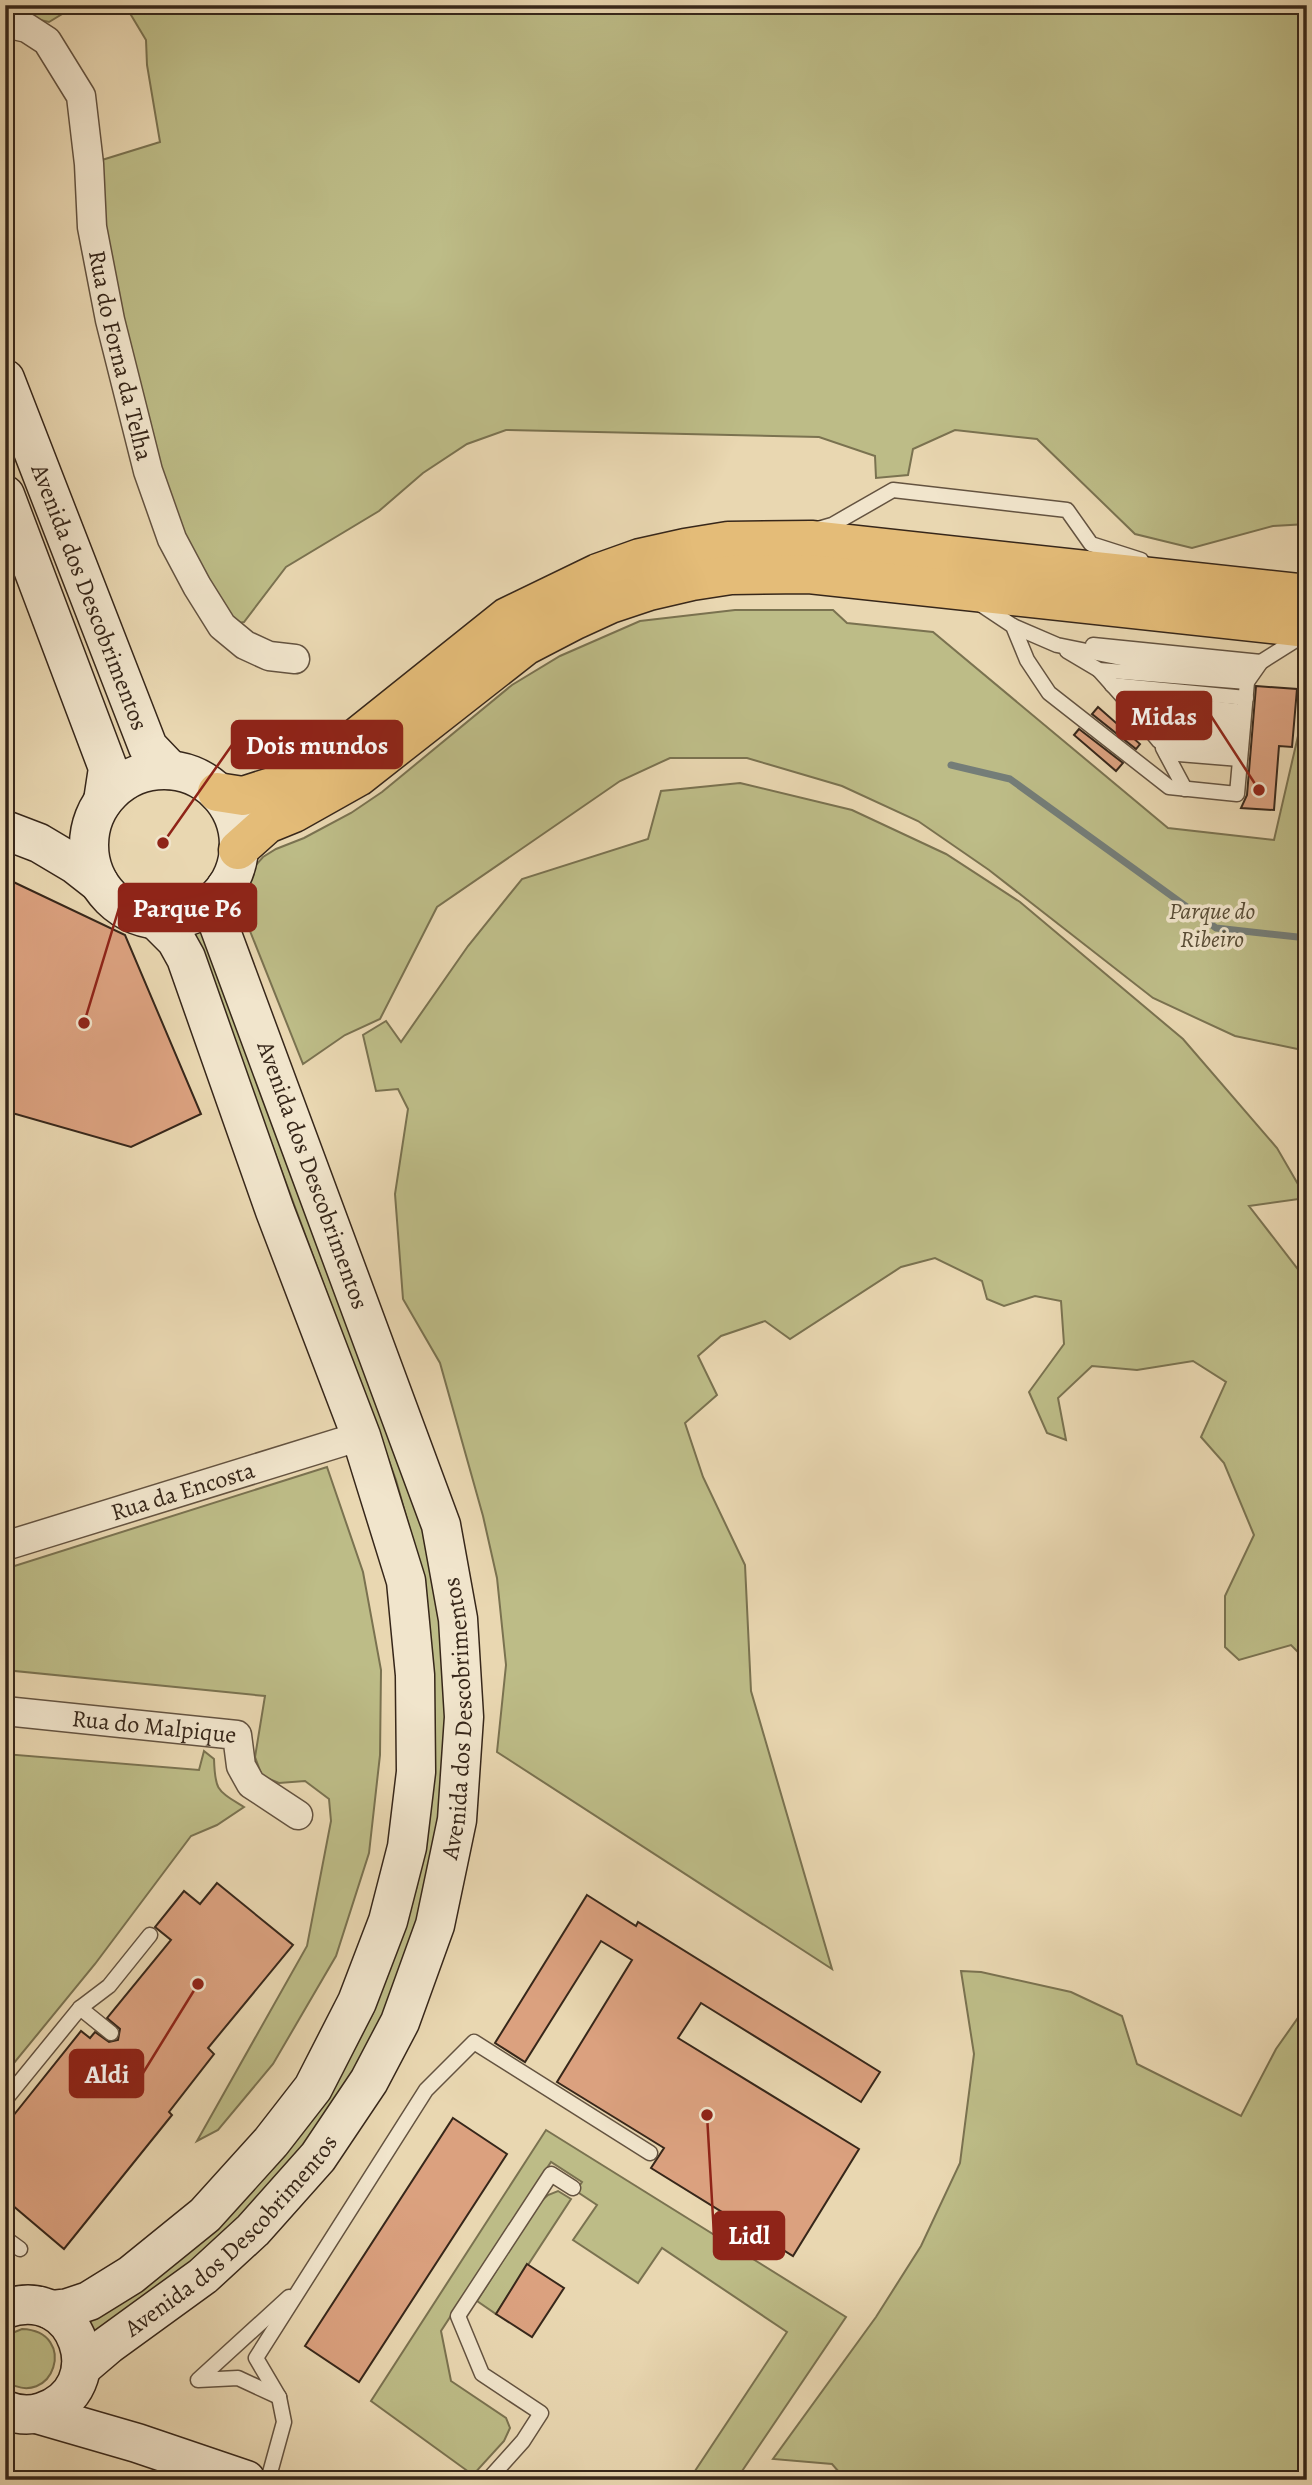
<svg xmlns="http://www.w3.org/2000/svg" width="1312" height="2485" font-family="Alegreya,serif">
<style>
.green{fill:#bdbc87;stroke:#7a7250;stroke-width:2}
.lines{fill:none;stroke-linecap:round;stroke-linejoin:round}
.stream{stroke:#747d78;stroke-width:7}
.building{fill:#dba17f;stroke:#37271a;stroke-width:2}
.lane-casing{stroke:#645340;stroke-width:17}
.street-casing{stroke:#645340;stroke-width:31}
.secondary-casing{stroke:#37271a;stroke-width:41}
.primary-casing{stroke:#37271a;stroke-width:41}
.lane{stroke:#f1e5cc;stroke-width:14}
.street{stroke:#f1e5cc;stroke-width:28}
.secondary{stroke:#f1e5cc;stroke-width:38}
.primary{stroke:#e4bc78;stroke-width:38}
.labels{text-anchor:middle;stroke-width:7;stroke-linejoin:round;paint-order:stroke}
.street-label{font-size:24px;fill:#37271a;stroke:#f1e5cc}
.park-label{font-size:24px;font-style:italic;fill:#584c35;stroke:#f1e5cc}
.leader{fill:none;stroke:#8f2418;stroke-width:2.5}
.callout-dot{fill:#8f2418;stroke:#f1e5cc;stroke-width:2.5}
.callout{fill:#8f2418;stroke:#8f2418;stroke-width:2.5}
.callout-label{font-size:26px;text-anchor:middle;font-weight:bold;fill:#fff}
</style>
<rect width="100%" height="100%" fill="#e9d7b1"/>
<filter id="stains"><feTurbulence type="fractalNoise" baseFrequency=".00286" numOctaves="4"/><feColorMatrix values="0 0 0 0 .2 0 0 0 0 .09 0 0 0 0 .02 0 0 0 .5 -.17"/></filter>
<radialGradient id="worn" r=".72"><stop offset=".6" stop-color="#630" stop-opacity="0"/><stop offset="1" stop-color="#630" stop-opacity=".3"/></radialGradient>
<!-- green -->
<g class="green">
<path d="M5,5H77L49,22L5,12Z"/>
<path d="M125,5H1307V524L1273,526L1192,548L1135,534L1037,439L955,430L913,449L908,475L876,478L875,456L819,437L506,430L467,444L423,473L379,511L286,567L244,622L222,626L172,539L89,164L160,142L147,65L146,40Z"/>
<path d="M735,610H833L847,623L933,632L1168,828L1274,840L1307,697V1051L1235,1036L1153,998L989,870L918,821L842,786L747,758H670L620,781L437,907L380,1019L345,1035L303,1064L246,921L243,890L248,874L263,857L276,849L304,838L351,813L382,792L512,685L560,656L640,621Z"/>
<path d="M740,783L852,810L946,854L1020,902L1183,1039L1277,1148L1306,1198L1249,1206L1307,1281V1661L1291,1645L1239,1660L1225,1647V1596L1254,1535L1224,1463L1201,1437L1226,1382L1193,1361L1137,1370L1092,1366L1058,1398L1066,1440L1047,1433L1029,1392L1064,1344L1061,1301L1035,1296L1004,1306L987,1299L982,1281L935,1258L901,1267L790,1339L765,1321L721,1336L698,1356L717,1395L685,1423L703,1477L745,1565L751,1691L832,1969L497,1752L506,1665L497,1578L483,1516L440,1363L403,1299L395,1194L408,1109L398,1089L376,1091L363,1035L386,1021L401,1042L468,946L522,879L648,839L661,791Z"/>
<path d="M204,923L409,1474L439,1588L450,1728L428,1891L386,2021L318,2136L189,2271L90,2335L85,2320L338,2078L373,2013L398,1947L417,1886L435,1725L431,1650L413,1541L396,1480L215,991L188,927Z"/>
<path d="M327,1467L363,1572L381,1670L380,1755L369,1853L336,1956L273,2064L218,2130L197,2141L307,1946L331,1821L329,1799L305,1781L279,1783L262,1776L255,1757L265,1696L5,1670V1569Z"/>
<path d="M204,1751L214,1759C215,1791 217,1790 244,1807L217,1825L191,1836L95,1964L5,2074V1754L199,1770Z"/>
<path d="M961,1971L981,1972L1071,1992L1122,2016L1137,2064L1241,2116L1276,2049L1307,2005V2480H846L832,2464L773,2459L876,2317L921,2246L960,2163L974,2054Z"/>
<path d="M546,2130L846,2317L736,2480H689L787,2332L662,2248L638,2283L573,2240L597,2205L576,2191L582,2182L551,2162L441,2331L451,2381L506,2418L510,2428L504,2441L473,2475L371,2401Z"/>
<path d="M558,2191L571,2199L496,2314L477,2301L540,2202L548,2195Z"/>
<path d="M22,2329C79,2331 54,2412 5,2381V2336Z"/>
</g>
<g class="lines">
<!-- stream -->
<path class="stream" d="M951,765L1010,779L1216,928L1307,938"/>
</g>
<!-- building -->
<g class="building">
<path d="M1256,686L1297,689L1292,747L1279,746L1274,810L1241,808L1247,795Z"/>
<path d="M1098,707L1140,744L1136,749L1092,714Z"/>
<path d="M1079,729L1123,763L1116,771L1074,735Z"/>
<path d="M5,878L125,935L201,1114L131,1147L5,1111Z"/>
<path d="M217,1883L293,1945L208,2048L214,2054L169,2112L172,2115L64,2249L5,2199V2126L81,2031L90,2038L95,2032L109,2042L118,2040L120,2029L107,2018L171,1940L155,1927L184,1891L200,1904Z"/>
<path d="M587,1895L636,1926L638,1922L880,2072L861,2102L701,2003L678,2038L859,2149L793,2256L651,2168L664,2148L557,2082L632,1960L601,1941L525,2062L495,2043Z"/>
<path d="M453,2118L507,2154L359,2382L305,2346Z"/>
<path d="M527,2264L564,2288L532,2337L496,2314Z"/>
</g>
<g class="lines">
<defs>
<g id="lane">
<path d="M818,529L832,525L893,490L1067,510L1091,544L1141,560"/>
<path d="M977,602L1013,626L1027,660L1049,693L1169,787L1237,794L1247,682L1261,662L1302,636"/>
<path d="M1013,626L1057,645L1131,660L1242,671L1259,663"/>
<path d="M1093,645L1261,662"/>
<path d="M1067,651L1099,670L1247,682"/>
<path d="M1099,670L1124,698L1244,712"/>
<path d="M1112,685L1246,698"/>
<path d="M1124,698L1136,713L1243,725"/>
<path d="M1136,713L1159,741L1241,748"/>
<path d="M1147,725L1242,736"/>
<path d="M1163,748L1185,789"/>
<path d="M1166,753L1240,759"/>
<path d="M80,2008L111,2033"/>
<path d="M5,2100L80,2008L109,1986L150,1935"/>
<path d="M5,2238L20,2249"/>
<path d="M279,2397L238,2378L198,2380L289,2297"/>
<path d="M268,2480L284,2422L279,2397L256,2358L426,2090L474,2042L650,2153"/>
<path d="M488,2480L523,2441L541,2413L482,2374L458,2316L551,2174L573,2188"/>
</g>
<g id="street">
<path id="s1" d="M5,23L27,28L47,41L81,96L89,164L92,227L110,320L148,471L172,539L197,586L222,626L245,645L269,656L295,659"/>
<path id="s2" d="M5,1546L361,1436"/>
<path id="s3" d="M5,1711L237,1735L241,1766L251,1784L298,1815"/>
</g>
<g id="secondary">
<path id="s4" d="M5,379L148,747L170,770"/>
<path d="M5,495L108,768L103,801"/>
<circle cx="164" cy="845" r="75"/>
<path d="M5,830L39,843L76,865L99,883"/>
<path d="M5,2309C78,2282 114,2389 42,2412C30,2416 17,2415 5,2410"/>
<path d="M51,2310L68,2308L89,2301L131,2275L205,2215L271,2142L313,2088L357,2002L388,1921L407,1847L416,1772L415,1675L406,1581L361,1436L275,1211L186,958L176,940L156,920"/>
<path id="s5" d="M81,2368L108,2345L203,2276L253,2230L318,2157L369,2081L400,2022L435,1925L457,1820L464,1717L458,1619L441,1525L219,926L226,887"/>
<path d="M37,2414L137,2443L246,2480"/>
</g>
<g id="primary">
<path d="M217,792L243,796L284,783L342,749L507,617L598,573L640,558L685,548L728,541L811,540L1307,594"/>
<path d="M238,850L267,824L294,813L358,777L525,646L575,620L610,604L649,591L692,581L731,575L809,574L1307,628"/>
</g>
</defs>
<!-- lane casing -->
<use href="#lane" class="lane-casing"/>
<!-- street casing -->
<use href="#street" class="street-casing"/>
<!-- secondary casing -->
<use href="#secondary" class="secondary-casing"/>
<!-- primary casing -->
<use href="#primary" class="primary-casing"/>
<!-- lane -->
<use href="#lane" class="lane"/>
<!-- street -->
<use href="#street" class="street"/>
<!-- secondary -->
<use href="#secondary" class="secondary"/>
<!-- primary -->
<use href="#primary" class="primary"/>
</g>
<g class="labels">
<!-- street labels -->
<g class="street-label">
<text dy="8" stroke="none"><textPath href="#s1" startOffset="374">Rua do Forna da Telha</textPath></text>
<text dy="8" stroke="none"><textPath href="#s4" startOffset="234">Avenida dos Descobrimentos</textPath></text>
<text transform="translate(313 1175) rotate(70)" y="8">Avenida dos Descobrimentos</text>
<text dy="8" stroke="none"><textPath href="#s2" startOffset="186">Rua da Encosta</textPath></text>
<text dy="8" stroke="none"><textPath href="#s5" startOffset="789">Avenida dos Descobrimentos</textPath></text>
<text dy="8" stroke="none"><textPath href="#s3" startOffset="150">Rua do Malpique</textPath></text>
<text dy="8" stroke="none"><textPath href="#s5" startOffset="201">Avenida dos Descobrimentos</textPath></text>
</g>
<!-- park labels -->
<g class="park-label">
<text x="1212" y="919">Parque do<tspan x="1212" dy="28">Ribeiro</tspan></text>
</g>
</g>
<!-- callouts -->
<path class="leader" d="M1259 790L1211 716M163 843L232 745M84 1023L119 908M198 1984L143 2073M707 2115L714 2235"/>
<g class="callout-dot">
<circle cx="1259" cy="790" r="7"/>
<circle cx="163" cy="843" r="7"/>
<circle cx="84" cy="1023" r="7"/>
<circle cx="198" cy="1984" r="7"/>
<circle cx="707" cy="2115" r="7"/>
</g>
<g class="callout">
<rect x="1117" y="692" width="94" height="47" rx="7"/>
<rect x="232" y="721" width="170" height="47" rx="7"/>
<rect x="119" y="884" width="137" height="47" rx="7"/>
<rect x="70" y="2050" width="73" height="47" rx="7"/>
<rect x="714" y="2212" width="70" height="47" rx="7"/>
</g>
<g class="callout-label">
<text x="1164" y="725">Midas</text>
<text x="317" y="754">Dois mundos</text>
<text x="187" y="917">Parque P6</text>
<text x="107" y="2083">Aldi</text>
<text x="749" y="2244">Lidl</text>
</g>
<!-- margin -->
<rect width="1312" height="2485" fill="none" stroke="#e9d7b1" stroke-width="28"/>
<rect x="7" y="7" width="1298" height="2471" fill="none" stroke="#37271a" stroke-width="3.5"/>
<rect x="14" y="14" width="1284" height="2457" fill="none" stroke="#37271a" stroke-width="2"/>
<rect width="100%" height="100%" filter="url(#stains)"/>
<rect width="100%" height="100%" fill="url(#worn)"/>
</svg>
